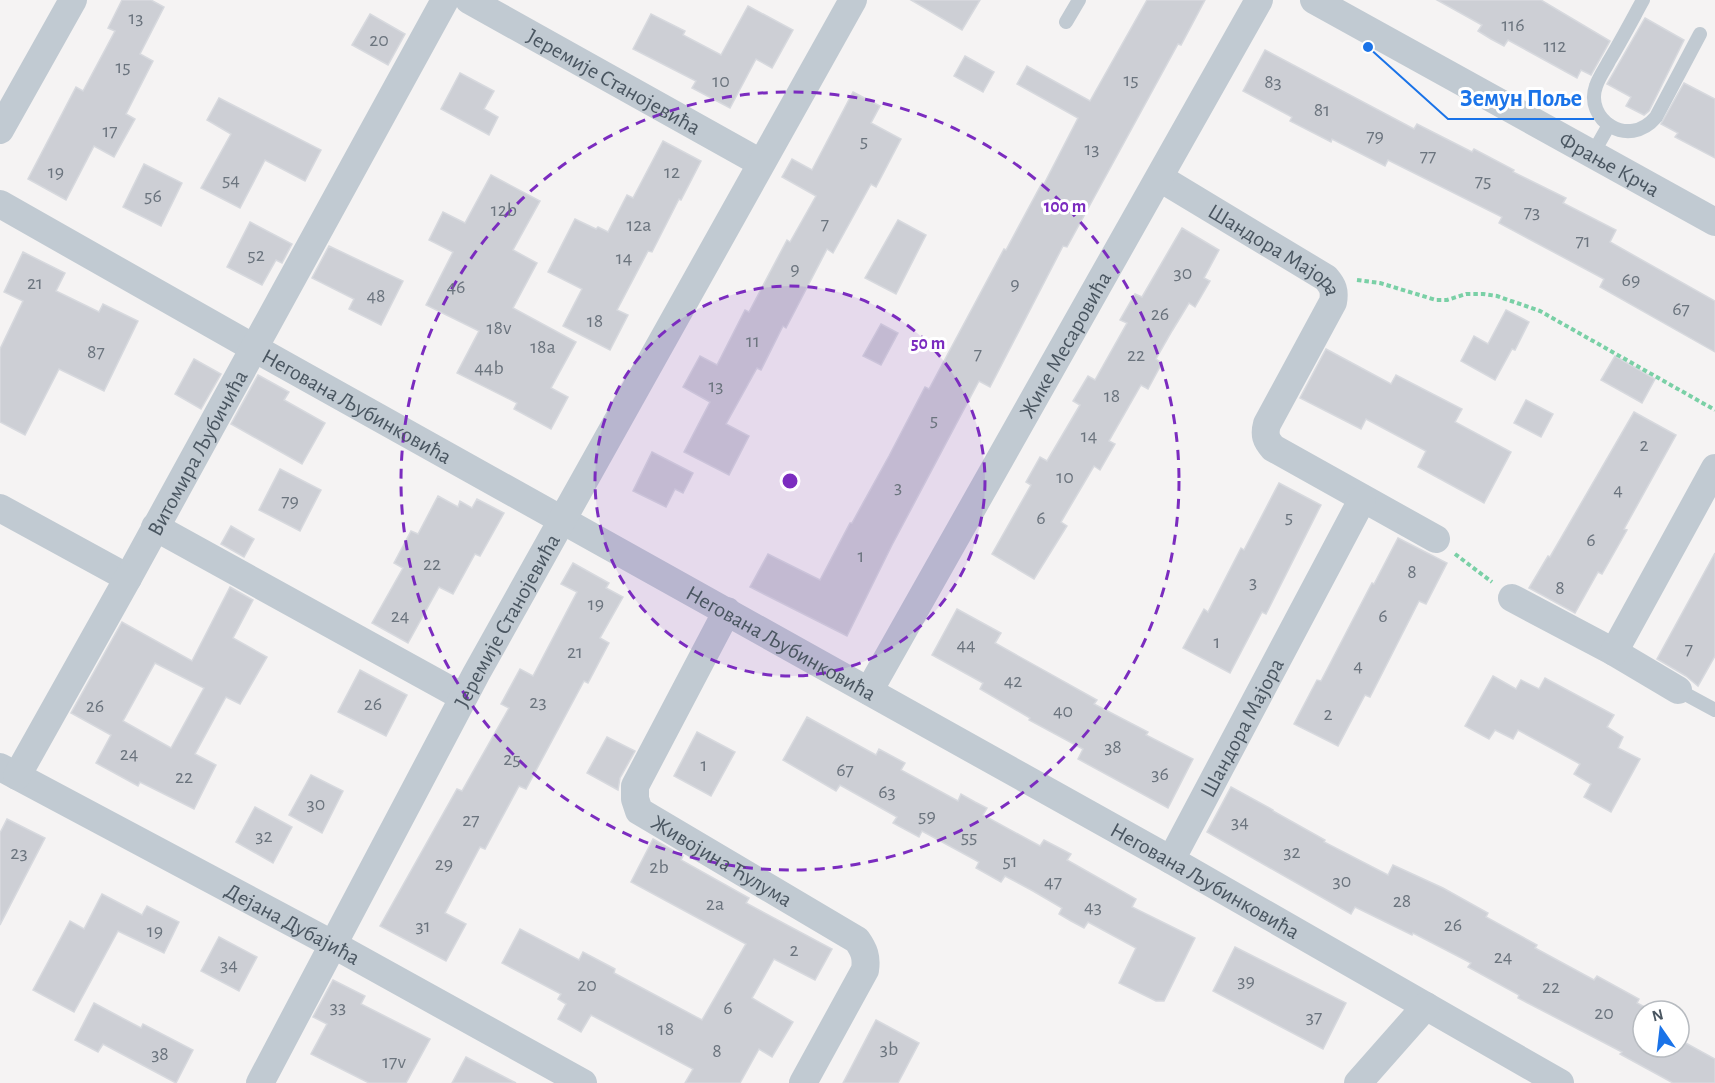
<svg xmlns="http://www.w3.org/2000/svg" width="1715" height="1083" font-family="'Alegreya Sans',sans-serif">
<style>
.building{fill:#cdcfd5;stroke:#d7d9de;stroke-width:1.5;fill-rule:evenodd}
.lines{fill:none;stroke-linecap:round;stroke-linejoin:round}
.path{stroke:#7ad0a6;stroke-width:4;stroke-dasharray:4.5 3;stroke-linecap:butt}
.service{stroke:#c1cad2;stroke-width:14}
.minor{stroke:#c1cad2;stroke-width:28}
.ring{fill:none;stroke:#7b2cbf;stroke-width:3;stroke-dasharray:10 8}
.labels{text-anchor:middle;stroke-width:6;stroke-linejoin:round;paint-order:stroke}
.number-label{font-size:20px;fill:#6b747e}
.street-label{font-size:22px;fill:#4a5661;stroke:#fff}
.centre{fill:#7b2cbf;stroke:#fff;stroke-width:3}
.ring-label{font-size:18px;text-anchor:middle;font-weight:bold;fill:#7b2cbf;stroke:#fff;stroke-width:6;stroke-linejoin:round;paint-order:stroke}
.leader{fill:none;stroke:#1a73e8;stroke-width:2}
.callout-dot{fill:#1a73e8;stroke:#fff;stroke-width:2}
.callout-label{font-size:24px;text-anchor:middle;font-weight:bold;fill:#1a73e8;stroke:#fff;stroke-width:6;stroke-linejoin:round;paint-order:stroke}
</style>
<rect width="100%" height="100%" fill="#f5f3f3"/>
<!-- building -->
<g class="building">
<path d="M122,0H151L164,7L140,54L153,61L126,114L135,119L114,157L94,146L66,200L28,179L76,87L83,91L115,31L108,28Z"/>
<path d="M911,0H980L962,30Z"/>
<path d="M1147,0H1205L1181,45L1178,44L1067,247L1063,246L990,387L979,381L892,545L847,636L750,587L768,554L820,580L850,523H852L889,456L925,387L929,389L1004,249L1006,250L1042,183L1044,184L1078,118L1017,84L1027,66L1090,101Z"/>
<path d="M1437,0H1541L1610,41L1591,75L1581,70L1577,78L1508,40L1504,46L1491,39L1478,31L1482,25Z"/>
<path d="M748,6L793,30L772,68L756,59L730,108L692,88L696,81L633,49L651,14L685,31L683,35L721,55Z"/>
<path d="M370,14L405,34L388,65L352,45Z"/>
<path d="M1645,18L1684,40L1649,111L1644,115L1626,106L1631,97L1607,84Z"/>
<path d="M1265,50L1414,129L1417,124L1472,152L1474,149L1514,170L1513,172L1566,198L1563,203L1616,230L1610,242L1715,301V352L1600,287L1604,279L1499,223L1502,217L1388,160L1385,166L1332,139L1331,142L1290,121L1292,117L1243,91Z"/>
<path d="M965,56L994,72L983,92L954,76Z"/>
<path d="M460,73L494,91L484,109L498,117L489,135L441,109Z"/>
<path d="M1684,83L1715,99V158L1675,137L1678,133L1661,124Z"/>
<path d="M853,92L880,106L871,123L901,139L876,187L871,184L833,253L827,249L786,328L783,326L761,370L757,368L726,424L749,436L729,475L684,452L710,402L683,387L700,356L717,365L745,310L749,312L787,240L790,242L816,196L782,177L792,159L812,170Z"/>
<path d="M219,98L321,150L305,181L265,160L240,208L201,188L231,134L207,120Z"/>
<path d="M663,141L701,161L681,200L679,199L652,252L648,251L617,310L628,315L610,350L563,326L582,289L548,272L575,219L596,229L598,227L608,232L627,195L633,198Z"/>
<path d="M144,164L182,183L161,226L123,207Z"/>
<path d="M491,175L540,201L513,250L537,263L513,308L576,342L551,388L568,397L551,429L514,409L517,403L457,373L479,331L426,305L453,252L429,240L443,212L465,223Z"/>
<path d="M898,220L926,235L896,294L865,278Z"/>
<path d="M250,222L292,244L282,263L276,260L262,285L227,267Z"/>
<path d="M1182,228L1219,250L1204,278L1210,281L1195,307L1189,303L1172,331L1156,359L1162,363L1148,389L1141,385L1109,441L1115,444L1100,470L1094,466L1061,522L1067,526L1034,579L992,554L1031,485L1026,482L1040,457L1047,461L1080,405L1073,401L1088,376L1095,380L1127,323L1120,320L1135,294L1142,297Z"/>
<path d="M329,246L403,281L381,325L349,309L354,299L312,278Z"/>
<path d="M23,252L65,273L56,291L99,312L103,304L138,321L104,391L59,369L25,435L0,422V349L23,301L4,292Z"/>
<path d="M1506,310L1529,322L1515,350L1512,349L1495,380L1461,361L1474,336L1488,344Z"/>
<path d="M881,324L898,333L881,365L863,356Z"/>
<path d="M1326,349L1391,384L1396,375L1462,409L1455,422L1511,452L1484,503L1418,467L1426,451L1366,419L1361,429L1300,398Z"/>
<path d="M1615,356L1655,379L1642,403L1601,380Z"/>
<path d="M194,359L221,374L201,409L175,394Z"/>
<path d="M258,375L289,392L284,400L325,423L302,464L231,424Z"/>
<path d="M1526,400L1553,414L1541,437L1514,423Z"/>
<path d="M1634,412L1676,435L1624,529L1627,530L1602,574L1598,572L1575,613L1529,588L1548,556L1550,557Z"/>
<path d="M652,452L693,473L683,493L675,489L666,507L633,491Z"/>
<path d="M280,469L321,490L300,531L259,510Z"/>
<path d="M1279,483L1321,505L1266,614L1262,612L1230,673L1183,648L1204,609L1208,612L1241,548L1244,550Z"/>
<path d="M438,496L458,507L460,501L472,508L477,499L504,513L480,556L475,554L453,594L439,587L408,643L372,623L403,568L394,563L411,531L418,534Z"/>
<path d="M231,526L254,539L244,557L221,544Z"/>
<path d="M1398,538L1447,563L1426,604L1419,601L1370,697L1365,695L1338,746L1294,724L1317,680L1321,681L1372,583L1374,584Z"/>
<path d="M1715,553V656L1698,686L1686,676L1657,659Z"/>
<path d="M573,563L609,583L606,588L623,597L600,638L609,643L588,683L584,681L526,789L519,786L485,849L480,847L445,913L466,924L446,961L380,926L457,789L462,791L509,708L501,704L520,669L533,676L577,592L561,584Z"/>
<path d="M230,587L253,600L233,638L267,657L240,704L226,697L195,754L216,765L194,809L140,782L138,786L96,763L111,735L71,713L122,622L192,661ZM155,663L204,688L171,748L123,721Z"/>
<path d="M957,609L1001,633L995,643L1097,700L1094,704L1148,732L1146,735L1193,759L1168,808L1078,759L1083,749L1029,720L1030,718L980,689L983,683L932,655Z"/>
<path d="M360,670L407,695L386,736L338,712Z"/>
<path d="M1493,676L1516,689L1521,680L1539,689L1545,678L1614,715L1607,727L1623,737L1618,748L1640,759L1611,812L1584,797L1591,784L1574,774L1580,764L1518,730L1513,739L1495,730L1489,739L1465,726Z"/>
<path d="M807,717L876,755L879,749L905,763L901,770L958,801L961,794L975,802L987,808L983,815L1040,846L1044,840L1071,854L1067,860L1136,899L1132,907L1195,938L1164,1001H1156L1119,983L1136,948L1088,922L1084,928L1071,921L1059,914L1062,908L1033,891L1005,876L1001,882L976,868L979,862L922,831L919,837L893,823L897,817L840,785L836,791L783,760Z"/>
<path d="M697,732L735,752L711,796L674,776Z"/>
<path d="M607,737L635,751L620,778L618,790L587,773Z"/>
<path d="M311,775L343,791L322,833L289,815Z"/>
<path d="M1231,787L1273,810V811L1325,840L1324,842L1388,875L1393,865L1443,888L1488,913L1486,917L1537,945L1535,948L1594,980L1597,976L1639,999L1637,1003L1652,1011H1643V1047H1679V1026L1688,1031L1682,1041L1715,1059V1083H1673L1620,1054L1622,1052L1518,998L1519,995L1468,967L1471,963L1413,933L1412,935L1355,907L1351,914L1207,832Z"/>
<path d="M255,807L292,827L273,863L236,842Z"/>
<path d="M7,819L45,838L0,925V833Z"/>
<path d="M653,839L683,856L681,860L749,898L746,903L832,949L815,980L774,959L752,998L793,1022L772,1057L759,1049L740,1083H685L693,1069L591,1015L581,1032L558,1019L566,1004L558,999L561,994L502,963L520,929L579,960L583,952L615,969L614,973L702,1020L746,944L631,882Z"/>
<path d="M102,894L142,915L147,906L179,922L164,953L118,931L74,1012L33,990L70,921L84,929Z"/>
<path d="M219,937L257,957L239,991L201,971Z"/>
<path d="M1235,947L1346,1003L1323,1049L1213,991Z"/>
<path d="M333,980L365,996L361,1004L430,1039L406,1083H369L311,1054L327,1024L313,1017Z"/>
<path d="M94,1003L141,1028L143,1024L193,1050L176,1083L103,1044L98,1052L75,1040Z"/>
<path d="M876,1020L919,1043L898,1083H843Z"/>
<path d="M466,1057L516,1083H452Z"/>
</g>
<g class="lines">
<!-- path -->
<g class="path">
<path d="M1357,280L1380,283L1436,300H1447L1466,294H1483L1497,296L1540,311L1715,410"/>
<path d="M1455,554L1492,582"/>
</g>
<!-- service -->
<g class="service">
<path d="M1643,0C1632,20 1621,41 1609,61C1605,69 1599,77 1596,86C1584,119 1628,150 1656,117L1700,34"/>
<path d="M1066,22L1079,0"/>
<path d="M1592,155L1609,125"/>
<path d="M1678,690L1715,710"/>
</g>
<!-- minor -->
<g class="minor">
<path id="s1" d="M469,0L761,163"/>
<path id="s2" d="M1314,0L1715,222"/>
<path d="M0,130L73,0"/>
<path id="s3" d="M1160,178L1326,278C1333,286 1335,291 1333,302L1267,424C1264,435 1266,440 1273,448L1436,539"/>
<path id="s4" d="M0,204L254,348L1171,860L1560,1083"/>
<path d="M0,508L128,578"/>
<path d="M155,527L463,697"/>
<path d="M1512,598L1614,652L1678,690"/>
<path id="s5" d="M727,611L635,786V799L639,811L857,940C864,950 867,957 865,970L803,1083"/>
<path d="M1614,652L1715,468"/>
<path id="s6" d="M869,691L1259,0"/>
<path id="s7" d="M0,767L334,945L583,1083"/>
<path id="s8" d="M17,776L128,578L445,0"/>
<path id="s9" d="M1171,860L1362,500"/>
<path id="s10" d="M260,1083L476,674L853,0"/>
<path d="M1358,1083L1426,1006"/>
</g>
</g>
<!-- distance rings -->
<circle cx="790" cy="481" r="195" fill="#7b2cbf" fill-opacity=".12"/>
<g class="ring">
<circle cx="790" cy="481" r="195"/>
<circle cx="790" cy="481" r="389"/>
</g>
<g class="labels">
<!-- number labels -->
<g class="number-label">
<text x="136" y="24">13</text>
<text x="1513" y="31">116</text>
<text x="379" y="46">20</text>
<text x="1555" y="52">112</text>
<text x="123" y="73">15</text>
<text x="1131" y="86">15</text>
<text x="721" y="87">10</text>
<text x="1273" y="88">83</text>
<text x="1322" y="116">81</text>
<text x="110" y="137">17</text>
<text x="1375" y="142">79</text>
<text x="864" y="147">5</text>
<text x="1092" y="155">13</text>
<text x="1428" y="162">77</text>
<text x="56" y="178">19</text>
<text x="672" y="178">12</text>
<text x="231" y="186">54</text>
<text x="1483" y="187">75</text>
<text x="153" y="202">56</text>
<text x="504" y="216">12b</text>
<text x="1532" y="218">73</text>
<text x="825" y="230">7</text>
<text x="639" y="231">12a</text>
<text x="1583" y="247">71</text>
<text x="256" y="261">52</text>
<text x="624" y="264">14</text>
<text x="795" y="275">9</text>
<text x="1183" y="279">30</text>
<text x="1631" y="286">69</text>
<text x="35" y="289">21</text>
<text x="1015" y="290">9</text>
<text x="456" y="293">46</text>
<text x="376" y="302">48</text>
<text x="1681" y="315">67</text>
<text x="1160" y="320">26</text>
<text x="595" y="327">18</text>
<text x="499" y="334">18v</text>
<text x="753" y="347">11</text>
<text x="543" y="353">18a</text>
<text x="96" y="358">87</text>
<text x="978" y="360">7</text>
<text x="1136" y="361">22</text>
<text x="489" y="374">44b</text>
<text x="716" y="392">13</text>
<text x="1112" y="402">18</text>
<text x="934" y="426">5</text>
<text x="1089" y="442">14</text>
<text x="1644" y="451">2</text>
<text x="1065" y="483">10</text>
<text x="898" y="493">3</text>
<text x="1618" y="496">4</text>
<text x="290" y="507">79</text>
<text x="1289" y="523">5</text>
<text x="1041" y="524">6</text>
<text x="1591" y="546">6</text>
<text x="861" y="562">1</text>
<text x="432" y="570">22</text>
<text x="1412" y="578">8</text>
<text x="1253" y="588">3</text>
<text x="1560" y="594">8</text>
<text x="596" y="610">19</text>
<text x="400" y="622">24</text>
<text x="1383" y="622">6</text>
<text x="1217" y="648">1</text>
<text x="966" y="651">44</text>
<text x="1689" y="655">7</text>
<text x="575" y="658">21</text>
<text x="1358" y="672">4</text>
<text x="1013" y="687">42</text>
<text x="538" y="708">23</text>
<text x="373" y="710">26</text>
<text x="95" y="712">26</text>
<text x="1063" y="717">40</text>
<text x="1328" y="720">2</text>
<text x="1113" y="753">38</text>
<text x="129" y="760">24</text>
<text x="512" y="765">25</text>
<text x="704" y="771">1</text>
<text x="845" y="776">67</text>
<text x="1160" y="780">36</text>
<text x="184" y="783">22</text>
<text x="887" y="798">63</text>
<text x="316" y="810">30</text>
<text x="927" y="822">59</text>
<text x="471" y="826">27</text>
<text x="1240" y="828">34</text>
<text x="264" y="842">32</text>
<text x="969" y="843">55</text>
<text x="1292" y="858">32</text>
<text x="19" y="859">23</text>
<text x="1010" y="867">51</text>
<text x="444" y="870">29</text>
<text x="659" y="873">2b</text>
<text x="1342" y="887">30</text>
<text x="1053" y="888">47</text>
<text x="1402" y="907">28</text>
<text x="715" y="910">2a</text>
<text x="1093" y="913">43</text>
<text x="1453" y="931">26</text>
<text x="423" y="932">31</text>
<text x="155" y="937">19</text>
<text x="794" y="956">2</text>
<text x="1503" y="963">24</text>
<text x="229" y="971">34</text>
<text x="1246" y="987">39</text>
<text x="587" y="991">20</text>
<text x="1551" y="993">22</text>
<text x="338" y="1013">33</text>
<text x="728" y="1014">6</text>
<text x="1604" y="1019">20</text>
<text x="1314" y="1023">37</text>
<text x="666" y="1035">18</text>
<text x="889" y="1055">3b</text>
<text x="717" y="1057">8</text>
<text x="160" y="1060">38</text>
<text x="394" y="1068">17v</text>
</g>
<!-- street labels -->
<g class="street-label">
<text dy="8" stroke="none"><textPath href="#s1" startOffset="166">Јеремије Станојевића</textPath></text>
<text dy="8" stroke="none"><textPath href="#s2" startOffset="338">Фрање Крча</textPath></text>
<text dy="8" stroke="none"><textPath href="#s3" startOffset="136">Шандора Мајора</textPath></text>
<text dy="8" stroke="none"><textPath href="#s6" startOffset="398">Жике Месаровића</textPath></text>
<text dy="8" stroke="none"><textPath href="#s4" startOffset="410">Негована Љубинковића</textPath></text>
<text dy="8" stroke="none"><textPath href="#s8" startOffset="370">Витомира Љубичића</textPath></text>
<text dy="8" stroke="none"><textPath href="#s10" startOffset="524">Јеремије Станојевића</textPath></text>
<text dy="8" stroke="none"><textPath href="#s4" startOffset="896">Негована Љубинковића</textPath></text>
<text dy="8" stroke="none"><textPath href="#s9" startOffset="150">Шандора Мајора</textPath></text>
<text dy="8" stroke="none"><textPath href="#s5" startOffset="320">Живојина Ћулума</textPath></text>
<text dy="8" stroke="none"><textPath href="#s4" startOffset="1382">Негована Љубинковића</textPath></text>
<text dy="8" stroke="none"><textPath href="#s7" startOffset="332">Дејана Дубајића</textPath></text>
</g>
</g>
<circle cx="790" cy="481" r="9" class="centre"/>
<g class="ring-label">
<text x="1065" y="212">100 m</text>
<text x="928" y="349">50 m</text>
</g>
<!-- callouts -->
<path class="leader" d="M1368 47L1448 119H1594"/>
<circle class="callout-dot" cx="1368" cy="47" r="6"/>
<g class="callout-label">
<text x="1521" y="106">Земун Поље</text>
</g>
<!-- north arrow -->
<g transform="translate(1661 1029) rotate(346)"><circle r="28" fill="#ffffff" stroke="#b7bbc0" stroke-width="1.5"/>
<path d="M0-4.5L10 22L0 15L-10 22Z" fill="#1a73e8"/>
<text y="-9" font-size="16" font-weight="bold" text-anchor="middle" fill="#4a5661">N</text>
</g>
</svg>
